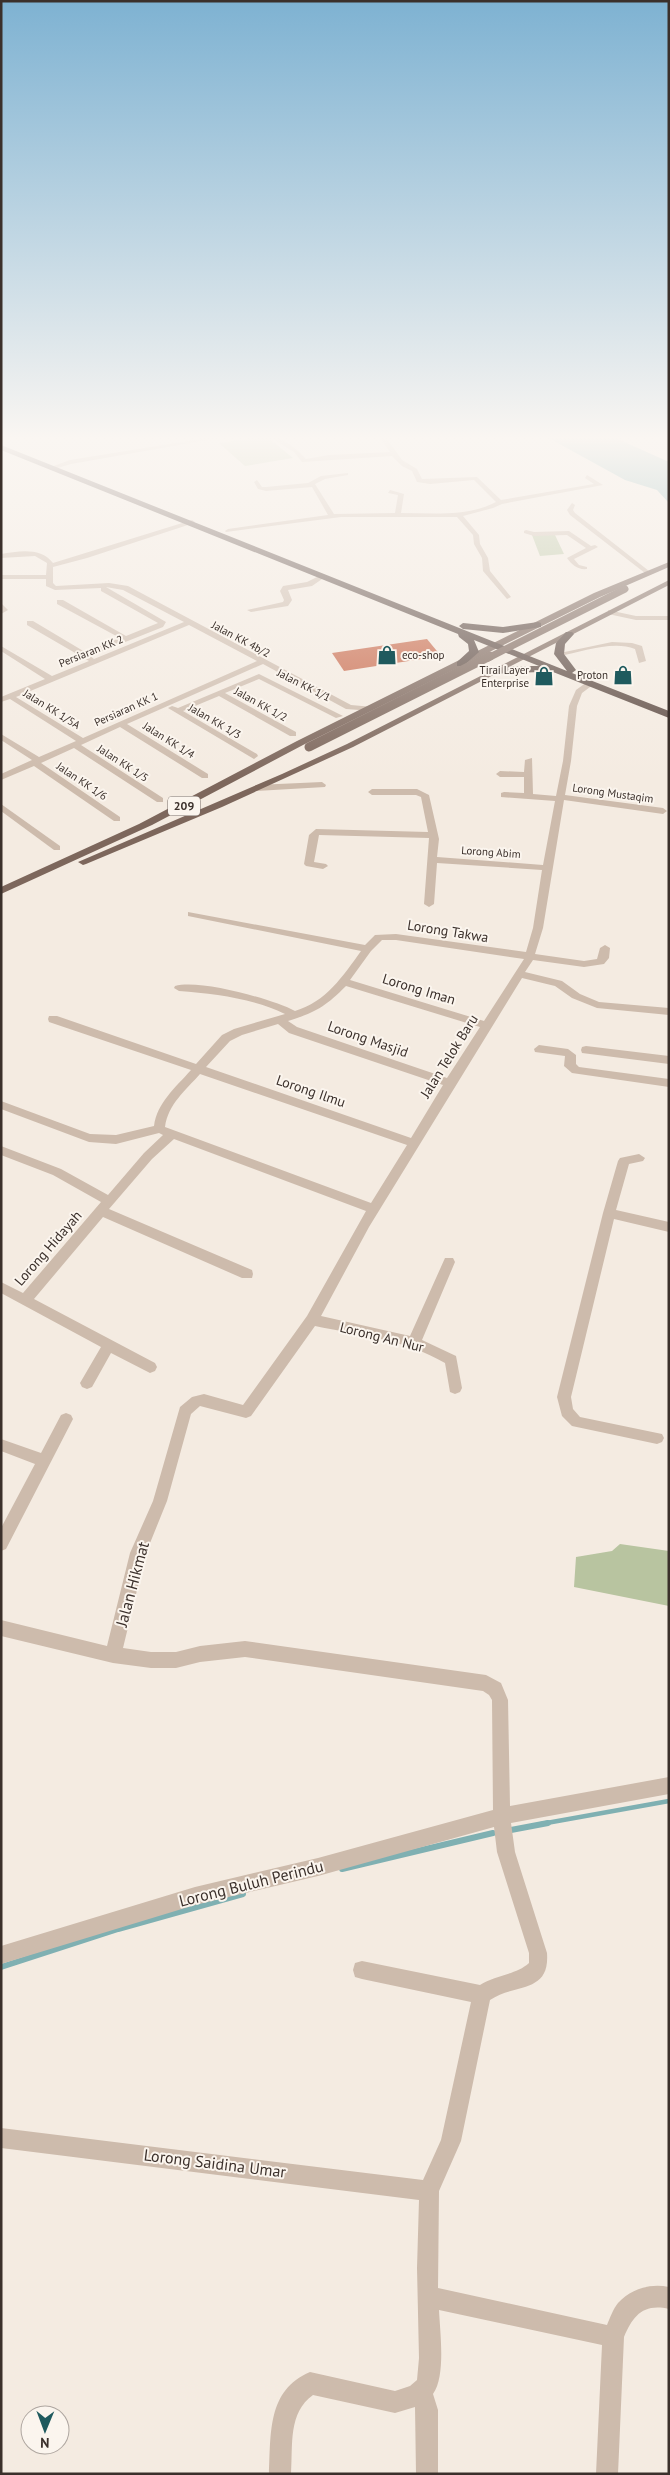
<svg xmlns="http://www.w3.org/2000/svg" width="670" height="2475" font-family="'PT Sans',sans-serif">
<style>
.green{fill:#b8c4a0}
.water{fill:#7fb0b2}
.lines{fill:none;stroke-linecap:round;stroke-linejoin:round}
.stream-far1{stroke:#7fb0b2;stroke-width:4.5}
.stream{stroke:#7fb0b2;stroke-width:6}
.building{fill:#c8694b}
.minor{fill:#cdbbac;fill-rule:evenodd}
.major{fill:#7d675c;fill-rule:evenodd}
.highway{fill:#5c4a42;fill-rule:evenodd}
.major-bridge-far1{stroke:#7d675c;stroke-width:7}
.major-bridge{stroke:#7d675c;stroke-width:9}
.labels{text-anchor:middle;stroke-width:4;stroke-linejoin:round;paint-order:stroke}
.far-street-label{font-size:11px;fill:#3b302b;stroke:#fbf5ee}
.far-poi-label{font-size:11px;fill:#3b302b;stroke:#fbf5ee;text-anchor:end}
.shield{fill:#fbf5ee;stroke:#756b66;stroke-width:1}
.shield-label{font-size:12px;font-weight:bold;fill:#3b302b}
.street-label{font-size:14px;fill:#3b302b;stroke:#fbf5ee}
.near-street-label{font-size:16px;fill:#3b302b;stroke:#fbf5ee}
</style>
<rect width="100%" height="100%" fill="#f4ebe1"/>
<!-- green -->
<g class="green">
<path d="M266,436L293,458L245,466L219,443Z"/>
<path d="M532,535H555L564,554L540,556Z"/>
<path d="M620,1544L669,1551V1606L574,1587L576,1557L612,1551Z"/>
</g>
<!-- water -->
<path class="water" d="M545,436H611L669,462V503L657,490L625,480Z"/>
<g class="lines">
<!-- stream-far1 -->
<path class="stream-far1" d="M541,1824L669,1801"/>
<!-- stream -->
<g class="stream">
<path d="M511,1830L548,1823"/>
<path d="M342,1869L493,1833"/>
<path d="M1,1967L118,1929L243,1894"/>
</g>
</g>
<!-- building -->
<path class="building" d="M427,639L441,656L344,671L332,653Z"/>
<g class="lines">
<!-- minor -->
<g class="minor">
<path d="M219,436H230L71,464L51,470L48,468L70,460Z"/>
<path d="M268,436C281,435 297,449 306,459L329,455L390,452L379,436H385L402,460L417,469L422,479L477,477L501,500L594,484L585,478L587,475L603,485L502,504L493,508L463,516L479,535L480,544L488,558L490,571L511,597L507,599L483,571L482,558L474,544L473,535L457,517H341L226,532L225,531L228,529L328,515L312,487L266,491L258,489L254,482L257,480L262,487H266L308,483L321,476L348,473V475L325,479L315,484L334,514L395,513L398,495L388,493L390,490L404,494L401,513C433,513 468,517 496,502L474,480L430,484L417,482L412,471L402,466L392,456L302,462L294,452Z"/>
<path d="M572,503L575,505L573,510L575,513L649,571V573H645L570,515L567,510Z"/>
<path d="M192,520L195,522L194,523L87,558L53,567V583L56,586L109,583L128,586L351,705L373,707V711L346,709L263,664L127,724L208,774V778H202L120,727L81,745L163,798V802H157L74,748L41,763L120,817V821H114L34,766L1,780V774L32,760L1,740V734L39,757L76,741L10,699L1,702V697L45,679L1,651V646L52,676L89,661L27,625V621H33L85,652L120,638L57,604V600H63L126,636L158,623L101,591V588L55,590L46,586V579H1V575H46L47,563L35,556L1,558V554C19,551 41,547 53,563ZM106,587L123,590L184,622L94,659L90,656L163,627L166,622ZM189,625L257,661L83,738L16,697Z"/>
<path d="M526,530L534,532L569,531L591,546L595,545L598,547L574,559L579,565L587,567V569C578,570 572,565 567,558L586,548L567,535L534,536L524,533V531Z"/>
<path d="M323,574L327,576L325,577L312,586L288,590L292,600L288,606L251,612L247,610L283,602L284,600L280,591L283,586L307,582Z"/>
<path d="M1,603L8,610L1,614Z"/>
<path d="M608,610L636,616H669V620H636L608,614Z"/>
<path d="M612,642L632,643L642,646L646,661L639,663L635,649C613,640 582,652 559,656L555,654Z"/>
<path d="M259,674L343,716L336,718L259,679L225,693L296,732V736H290L219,696L183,711L257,754L258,756L254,759L168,708L172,706L178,708Z"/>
<path d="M587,682L594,684L582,693L577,706L571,761L565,795L663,808L667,811L663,814L564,800L543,928L535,954L584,961L597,959L600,948L605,945L610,948L609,958L604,964L584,967L533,960L525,972L562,981L580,994L599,1002L669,1008V1015L597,1008L572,998L555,986L522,978L369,1227L321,1316L410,1336L445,1258H453L455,1262L422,1340L456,1356L462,1388L460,1392L455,1394L450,1392L445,1363C406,1340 359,1335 315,1326L251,1416L246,1418L200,1406L191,1414L167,1501L146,1553L123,1648L151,1652H176L200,1646L245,1641L486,1675L501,1683L508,1700L510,1806L669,1777V1794L511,1823L515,1852L547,1953C550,1994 515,1983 490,2000L461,2141L439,2191L438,2288L607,2325C610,2318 613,2309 618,2303C631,2289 650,2283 669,2287V2309C643,2303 633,2316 624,2337L618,2474H596L602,2345L439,2310C440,2332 446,2376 433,2394L438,2410V2474H416L415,2407L395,2413L313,2395C288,2413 293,2444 291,2474H269C271,2434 267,2390 310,2372L395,2391L410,2386L417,2380L419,2358L417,2268L419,2200L1,2148V2128L423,2180L441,2140L471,2002L362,1979L355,1977L353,1970L355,1963L362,1961L480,1985C495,1975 516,1975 529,1963V1953L497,1852L494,1827L318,1876L195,1905L1,1964V1946L195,1887L318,1858L493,1810L492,1700L489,1695L483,1691L245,1657L200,1662L176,1668H151L113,1663L1,1636V1620L107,1646L130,1553L153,1501L180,1407L192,1397L204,1394L243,1405L307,1316L366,1211L174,1139L152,1159L109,1209L252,1270L253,1274L252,1278H242L103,1217L34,1299L155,1363L157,1367L155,1371L150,1373L111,1353L92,1387L87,1389L82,1387L80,1383L101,1347L1,1293V1282L23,1293L101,1202L53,1175L1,1155V1146L61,1169L108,1195L144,1153L163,1135L159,1133L116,1144L89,1142L1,1109V1101L90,1134L116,1135L154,1126C157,1103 175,1088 191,1070L49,1022L48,1019L49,1016H57L196,1064L222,1035L234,1029L285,1014C252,998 215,994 179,991L174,988L175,986C200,979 272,999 295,1011C326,1002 343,976 361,951L188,916V912L365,945L375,935L396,934L526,952L533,928L542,870L437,863L434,904L429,907L424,904L429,838L319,835L314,862L326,864L328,866L323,869L306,866L304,864L309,835L316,829L428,832L421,797L416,795H372L368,792L372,789H417L429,795L439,839L437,857L543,865L555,801L501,797V793L504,792L524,793V777H500L496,774L500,771L524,772L525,760L532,758L533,794L556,796L563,761L569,706L576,690ZM382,940H396L524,959L484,1021L350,980L371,951ZM346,986L480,1027L447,1078L297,1027L288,1021C316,1012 325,1007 346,986ZM278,1024L289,1033L443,1085L411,1138L206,1067L230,1041L242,1035ZM200,1074L407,1145L371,1203L165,1127C168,1104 186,1090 200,1074Z"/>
<path d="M322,782L326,785L325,787L256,791L252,788L256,785Z"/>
<path d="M1,804L60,846V850H54L1,811Z"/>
<path d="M539,1045L568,1049L576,1055V1064L579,1067L669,1079V1087L572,1073L564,1066L565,1056L535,1052L534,1049Z"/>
<path d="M586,1046L669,1056V1064L582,1053L581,1050L582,1047Z"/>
<path d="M639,1154L645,1158L643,1161L629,1164L616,1210L669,1222V1232L614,1219L571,1397L573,1409L580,1417L662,1434L664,1438L662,1442L657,1444L572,1426L562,1416L557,1397L603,1213L618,1161L620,1158Z"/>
<path d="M66,1413L71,1415L73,1419L6,1549L1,1551V1528L35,1464L1,1451V1439L41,1453L61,1415Z"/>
</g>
<!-- major -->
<g class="major">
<path d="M669,562V567L600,597L303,745L152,825L1,894V887L139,824L297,741L594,593Z"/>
<path d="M669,580V585L353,747L222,807L86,864L83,865L78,862L282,774L347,744Z"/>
</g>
<!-- highway -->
<g class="highway">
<path d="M1,445L567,671L554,654L556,643L566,632H572L574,634L565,644L564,654L576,670L572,673L669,711V718L543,668L542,671L539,672L491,674V670L510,666H539L474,640L479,652L463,666H457V662L469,651L468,644L459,637L458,634L1,450Z"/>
<path d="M538,622L541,623V627L503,633L463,629L459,626L463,623L503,627Z"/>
</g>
<!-- major-bridge-far1 -->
<path class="major-bridge-far1" d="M488,658L625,589"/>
<!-- major-bridge -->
<path class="major-bridge" d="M309,747L490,656"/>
</g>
<!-- sky -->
<linearGradient id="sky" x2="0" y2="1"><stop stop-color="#7eb2d2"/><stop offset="0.56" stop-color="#faf6f2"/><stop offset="1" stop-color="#faf6f2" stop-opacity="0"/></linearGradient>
<rect width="670" height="782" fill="url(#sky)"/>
<!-- icons -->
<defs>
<symbol id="shop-bare" viewBox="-9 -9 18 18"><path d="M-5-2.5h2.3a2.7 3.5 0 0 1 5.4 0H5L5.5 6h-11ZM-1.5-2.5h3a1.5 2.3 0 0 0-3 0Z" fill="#1f5a5e" stroke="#fbf5ee" stroke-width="2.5" paint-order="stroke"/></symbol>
</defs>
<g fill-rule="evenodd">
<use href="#shop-bare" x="373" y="641" width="28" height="28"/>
<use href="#shop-bare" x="609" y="661" width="28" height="28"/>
<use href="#shop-bare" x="530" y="662" width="28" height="28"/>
</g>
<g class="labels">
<!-- far-street labels -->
<g class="far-street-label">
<text transform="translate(241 639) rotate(28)" y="4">Jalan KK 4b/2</text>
<text transform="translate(91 651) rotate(-22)" y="4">Persiaran KK 2</text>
<text transform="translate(304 685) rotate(27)" y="4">Jalan KK 1/1</text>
<text transform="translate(261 704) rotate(29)" y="4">Jalan KK 1/2</text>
<text transform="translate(52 709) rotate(32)" y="4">Jalan KK 1/5A</text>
<text transform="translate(126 709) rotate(-24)" y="4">Persiaran KK 1</text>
<text transform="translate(215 721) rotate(30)" y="4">Jalan KK 1/3</text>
<text transform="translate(169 740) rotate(32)" y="4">Jalan KK 1/4</text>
<text transform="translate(123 763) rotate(33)" y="4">Jalan KK 1/5</text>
<text transform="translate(82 781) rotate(34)" y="4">Jalan KK 1/6</text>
<text transform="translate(613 793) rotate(8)" y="4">Lorong Mustaqim</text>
<text transform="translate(491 852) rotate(4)" y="4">Lorong Abim</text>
</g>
<!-- far-poi labels -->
<g class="far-poi-label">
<text x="402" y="659" text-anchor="start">eco-shop</text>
<text x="529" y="674">Tirai Layer<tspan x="529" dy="13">Enterprise</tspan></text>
<text x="608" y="679">Proton</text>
</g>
<!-- shield labels -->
<rect class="shield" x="168" y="796.5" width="32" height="19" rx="4"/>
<g class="shield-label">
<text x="184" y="810">209</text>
</g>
<!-- street labels -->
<g class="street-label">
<text transform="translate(448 931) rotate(9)" y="5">Lorong Takwa</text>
<text transform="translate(419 989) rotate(17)" y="5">Lorong Iman</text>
<text transform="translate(368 1039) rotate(19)" y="5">Lorong Masjid</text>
<text transform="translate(449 1056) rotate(-58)" y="5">Jalan Telok Baru</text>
<text transform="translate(311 1091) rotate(19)" y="5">Lorong Ilmu</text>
<text transform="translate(48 1248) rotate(-49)" y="5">Lorong Hidayah</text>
<text transform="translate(382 1337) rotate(14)" y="5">Lorong An Nur</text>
</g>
<!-- near-street labels -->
<g class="near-street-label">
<text transform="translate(132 1584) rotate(-75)" y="6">Jalan Hikmat</text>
<text transform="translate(251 1883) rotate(-14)" y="6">Lorong Buluh Perindu</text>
<text transform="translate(215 2163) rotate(7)" y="6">Lorong Saidina Umar</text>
</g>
</g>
<!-- border -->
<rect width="670" height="2475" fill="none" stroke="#3b302b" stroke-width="5"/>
<!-- north arrow -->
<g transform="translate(45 2430) rotate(181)"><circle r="24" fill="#fbf5ee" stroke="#aea6a0"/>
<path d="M0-4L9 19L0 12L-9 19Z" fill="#1f5a5e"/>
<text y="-8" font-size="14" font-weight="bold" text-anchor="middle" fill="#3b302b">N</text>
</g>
</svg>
